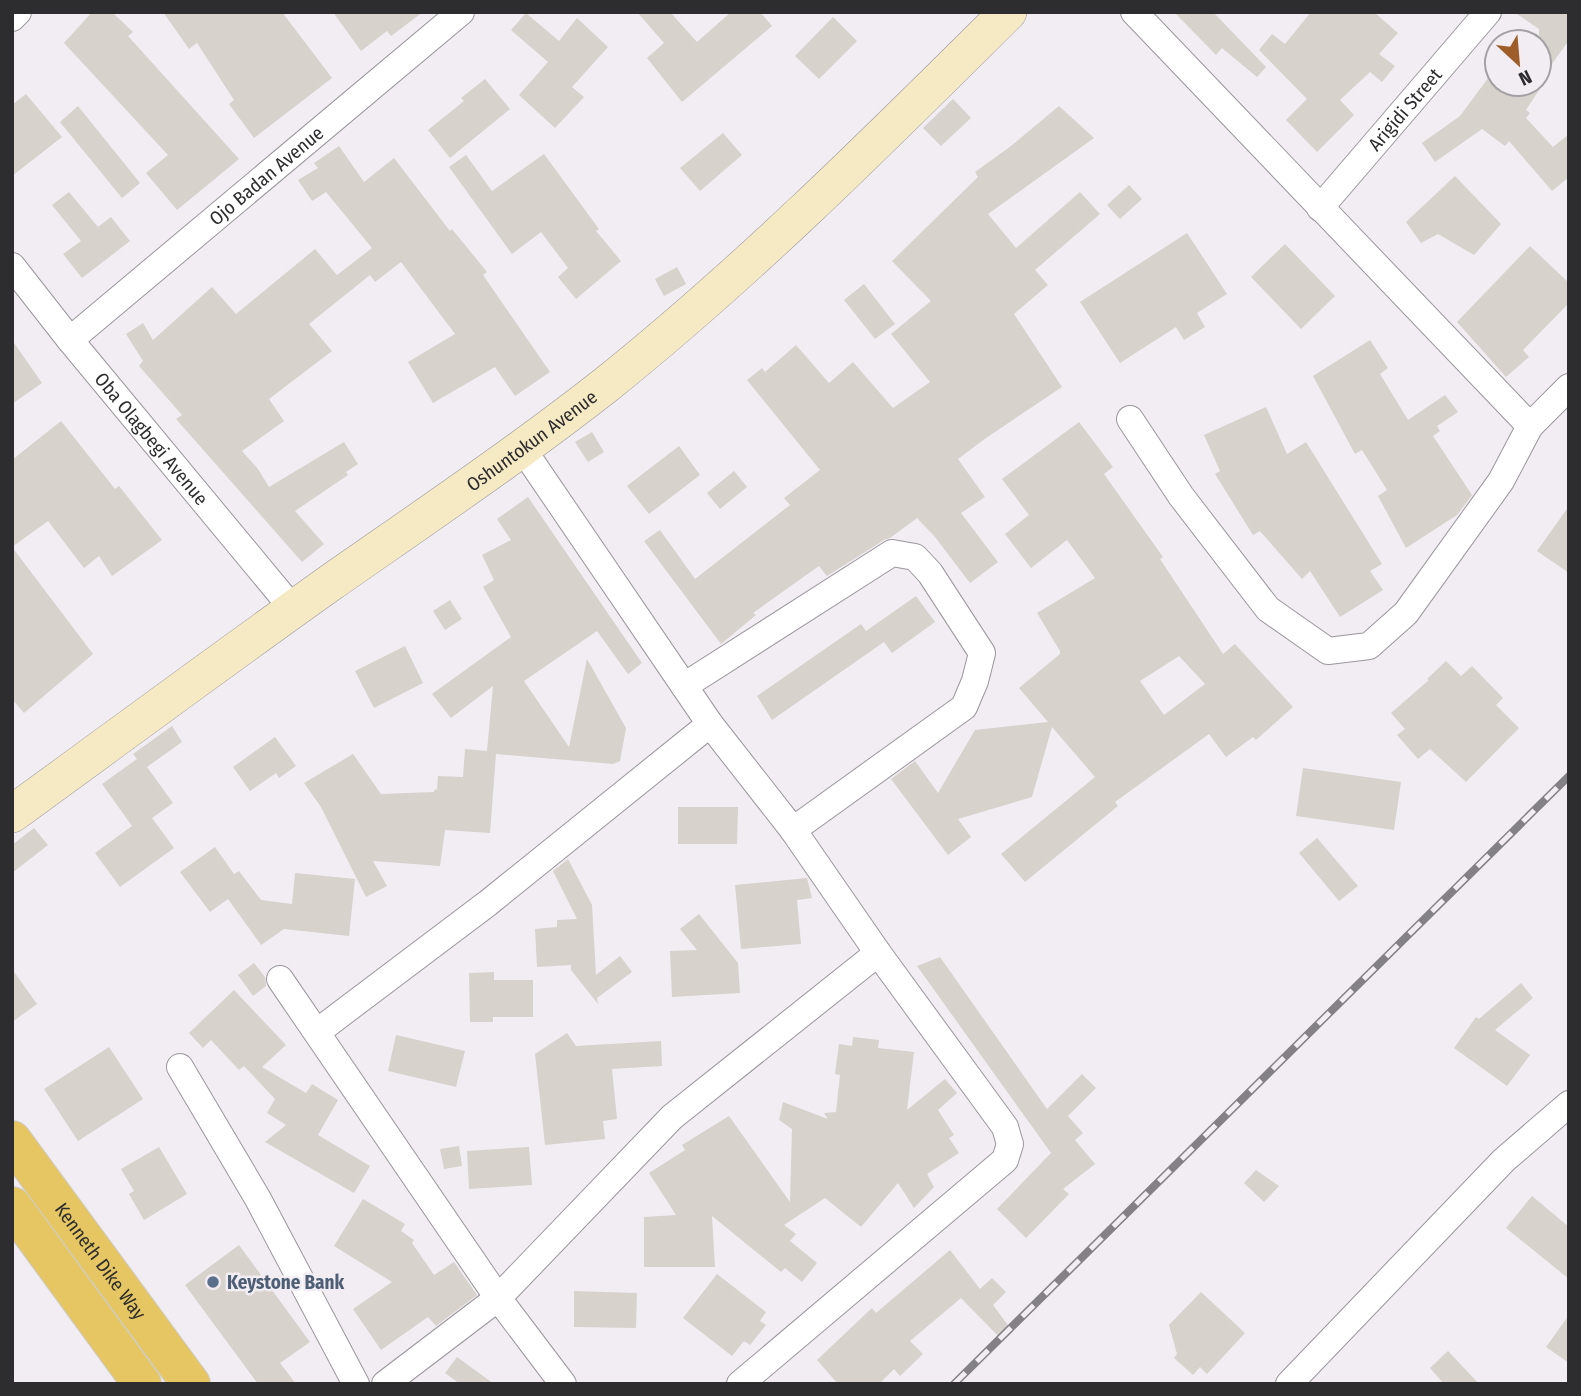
<svg xmlns="http://www.w3.org/2000/svg" width="1581" height="1396" font-family="'Fira Sans Condensed',sans-serif">
<style>
.building{fill:#d7d2cc;fill-rule:evenodd}
.lines{fill:none;stroke-linecap:round;stroke-linejoin:round}
.minor-casing{stroke:#9a969c;stroke-width:28}
.secondary-casing{stroke:#9a969c;stroke-width:38}
.trunk-casing{stroke:#cdcccd;stroke-width:40}
.minor{stroke:#fff;stroke-width:26}
.secondary{stroke:#f6eac4;stroke-width:37}
.trunk{stroke:#e6c662;stroke-width:38}
.rail-casing{stroke:#838185;stroke-width:8}
.rail{stroke:#f1edf3;stroke-width:5;stroke-dasharray:16;stroke-linecap:butt}
.service-dot{fill:#5c6f8a;stroke:#f1edf3;stroke-width:2.5}
.labels{text-anchor:middle;stroke-width:5;stroke-linejoin:round;paint-order:stroke}
.street-label{font-size:19px;fill:#2d2c2e;stroke:#f1edf3}
.service-label{font-size:19px;font-weight:bold;fill:#4e5e75;stroke:#f1edf3;text-anchor:start}
</style>
<rect width="100%" height="100%" fill="#f1edf3"/>
<!-- building -->
<g class="building">
<path d="M92,12H112L133,32L128,36L239,159L177,210L146,173L168,155L64,43Z"/>
<path d="M163,12H282L332,78L254,138L229,104L234,100L197,43L189,49Z"/>
<path d="M333,12H423L391,36L387,31L361,51Z"/>
<path d="M637,12H670L697,42L731,12H760L772,26L682,102L647,58L664,43Z"/>
<path d="M1174,12H1213L1266,67L1257,77L1222,48L1216,55Z"/>
<path d="M1311,12H1374L1398,33L1379,54L1395,66L1382,82L1370,72L1340,100L1354,115L1317,152L1286,120L1307,99L1259,50L1272,34L1285,44Z"/>
<path d="M1514,12H1569V40L1539,82V29Z"/>
<path d="M526,13L559,41L577,18L608,47L572,87L584,97L555,128L519,95L548,62L511,30Z"/>
<path d="M833,17L857,41L819,79L795,56Z"/>
<path d="M1497,66V84H1543L1526,110L1530,113L1526,118L1553,147L1569,134V177L1552,191L1509,141L1505,146L1482,129L1435,162L1422,143L1460,116Z"/>
<path d="M485,79L510,109L450,158L428,130L464,101L461,98Z"/>
<path d="M26,94L62,137L12,176V105Z"/>
<path d="M953,99L971,118L941,146L923,128Z"/>
<path d="M78,106L140,183L122,198L60,122Z"/>
<path d="M1059,106L1094,138L988,214L1016,248L1080,192L1100,214L1035,270L1048,285L1014,314L1062,387L986,438L958,459L985,497L961,513L998,562L970,583L935,537L917,518L890,538L884,540L827,576L819,566L753,613L756,615L721,644L644,541L660,530L695,579L790,505L784,498L820,470L747,380L762,368L765,372L796,345L829,383L853,362L893,408L930,382L891,334L931,301L892,261L978,177L975,172L1011,146Z"/>
<path d="M723,133L742,155L700,191L680,168Z"/>
<path d="M339,146L364,182L394,158L450,231L452,229L487,272L483,275L550,372L515,396L495,367L433,403L408,362L455,334L401,262L375,282L370,275L309,324L332,351L269,399L284,421L242,451L258,469L269,487L344,442L358,464L346,472L348,475L295,511L324,544L302,562L176,419L182,415L139,366L143,361L126,334L143,323L153,340L212,287L236,314L315,249L337,275L372,248L326,192L312,201L298,180L318,168L314,163Z"/>
<path d="M544,154L599,229L596,231L621,261L576,299L558,277L568,268L541,232L512,254L449,167L466,155L492,191Z"/>
<path d="M1455,176L1501,224L1474,255L1438,234L1421,243L1406,222Z"/>
<path d="M1129,185L1142,199L1120,219L1107,205Z"/>
<path d="M69,192L98,227L111,217L130,241L82,278L63,254L81,241L52,205Z"/>
<path d="M1187,233L1227,294L1197,313L1205,327L1184,340L1176,327L1120,363L1080,302Z"/>
<path d="M1285,244L1335,296L1301,329L1251,277Z"/>
<path d="M1530,246L1569,283V303L1523,350L1529,357L1506,377L1457,322Z"/>
<path d="M677,267L686,284L664,296L655,279Z"/>
<path d="M864,284L895,324L875,339L844,300Z"/>
<path d="M12,340L42,383L12,404Z"/>
<path d="M1370,340L1388,368L1380,374L1408,420L1445,395L1458,412L1437,426L1440,431L1433,436L1472,495L1457,515L1406,548L1378,496L1387,490L1362,450L1355,454L1313,376Z"/>
<path d="M1266,407L1287,454L1306,442L1382,564L1370,571L1383,590L1340,617L1310,571L1302,579L1260,531L1253,535L1215,474L1220,471L1204,435Z"/>
<path d="M61,421L115,489L119,486L162,540L112,576L99,556L84,568L48,521L12,547V460Z"/>
<path d="M1079,422L1113,467L1104,474L1163,557L1160,559L1223,654L1235,644L1293,707L1256,740L1253,737L1226,757L1209,734L1115,802L1118,806L1025,882L1001,854L1095,777L1052,727L1032,797L958,819L971,837L948,855L891,779L915,761L938,793L975,730L1048,722L1019,688L1060,654V651L1037,613L1095,578L1067,540L1031,568L1005,534L1029,515L1002,479ZM1179,656L1205,684L1164,715L1140,681Z"/>
<path d="M592,432L604,452L588,462L575,442Z"/>
<path d="M679,446L700,475L649,514L627,486Z"/>
<path d="M734,471L747,487L720,509L707,493Z"/>
<path d="M528,497L642,663L628,674L597,631L524,681L569,747L587,659L626,728L620,761L613,764L496,754L490,833L445,830L440,866L373,861L387,886L366,897L321,807L304,783L353,754L381,794L434,792L435,789L437,790L438,776L463,777L465,749L487,751L493,686L451,718L432,694L511,637L483,587L494,580L482,555L511,540L497,519Z"/>
<path d="M1569,506V573L1537,551Z"/>
<path d="M12,547L93,654L24,713L12,699Z"/>
<path d="M916,596L935,622L892,653L884,642L772,720L757,696L861,624L866,631Z"/>
<path d="M450,600L462,619L445,630L433,611Z"/>
<path d="M405,646L423,683L374,708L355,671Z"/>
<path d="M1446,661L1461,676L1472,666L1503,698L1496,705L1519,728L1466,782L1430,749L1418,759L1397,735L1405,729L1391,713L1429,680L1427,679Z"/>
<path d="M172,726L182,742L147,767L173,803L152,818L174,848L120,887L95,853L132,826L102,784L137,759L133,754Z"/>
<path d="M275,737L296,766L279,778L276,773L250,791L233,767Z"/>
<path d="M1303,768L1401,782L1394,830L1296,816Z"/>
<path d="M678,807H738L737,844H678Z"/>
<path d="M34,828L48,845L12,873V845Z"/>
<path d="M1317,838L1358,886L1339,901L1299,853Z"/>
<path d="M215,847L234,874L239,871L261,900L292,904L295,873L355,879L349,936L284,929L261,945L228,899L210,912L180,872Z"/>
<path d="M568,859L592,905L596,975L620,956L632,972L597,998L598,1004L571,970V965L537,967L535,929L557,927V920L577,919L553,871Z"/>
<path d="M807,878L812,898L797,900L801,944L741,949L735,885Z"/>
<path d="M699,914L738,963L740,993L672,997L670,951L697,950L680,929Z"/>
<path d="M940,957L1047,1109L1082,1074L1096,1088L1068,1116L1083,1133L1075,1140L1095,1164L1063,1189L1069,1194L1026,1238L997,1209L1051,1153L917,966Z"/>
<path d="M254,963L265,977L266,986L253,996L238,975Z"/>
<path d="M12,969L37,1004L12,1022Z"/>
<path d="M494,972V980H533V1017H493V1022H470L469,973Z"/>
<path d="M1521,983L1533,998L1495,1030L1530,1055L1507,1086L1454,1048L1476,1017L1479,1019Z"/>
<path d="M234,990L286,1045L262,1067L306,1093L312,1084L338,1100L318,1135L370,1166L354,1193L265,1142L286,1125L267,1113L275,1099L244,1066L239,1070L211,1040L203,1048L189,1033Z"/>
<path d="M567,1033L576,1046L661,1041L662,1066L612,1069L617,1119L603,1121L605,1139L545,1145L535,1054Z"/>
<path d="M396,1035L465,1051L456,1087L388,1071Z"/>
<path d="M853,1037L879,1040L878,1048L914,1052L907,1110L945,1079L957,1093L938,1110L954,1135L949,1138L959,1153L927,1174L934,1187L914,1208L898,1183L861,1227L825,1198L784,1225L796,1234L790,1241L817,1263L802,1282L785,1268L781,1272L712,1216L715,1267H644V1217L676,1215L649,1173L685,1150L682,1145L729,1116L790,1202L792,1129L779,1120L783,1102L828,1119L824,1113L836,1112L840,1075L835,1074L839,1044L852,1046Z"/>
<path d="M109,1047L143,1099L78,1141L44,1089Z"/>
<path d="M459,1146L462,1166L444,1169L440,1149Z"/>
<path d="M159,1147L187,1194L144,1220L129,1194L134,1191L121,1169Z"/>
<path d="M529,1147L532,1185L469,1189L467,1151Z"/>
<path d="M1256,1170L1279,1186L1264,1202L1244,1183Z"/>
<path d="M1532,1196L1569,1227V1279L1506,1228Z"/>
<path d="M363,1199L405,1224L401,1231L414,1240L412,1243L434,1275L454,1262L477,1295L436,1326L428,1317L381,1350L353,1309L392,1282L334,1246Z"/>
<path d="M239,1245L310,1342L280,1363L296,1384H258L185,1285Z"/>
<path d="M950,1250L980,1289L992,1278L1006,1292L993,1305L1013,1332L1003,1341L961,1298L910,1341L923,1354L900,1376L894,1369L879,1384H838L817,1360L872,1308L876,1313Z"/>
<path d="M717,1274L766,1312L760,1321L766,1325L750,1345L744,1341L732,1356L683,1318Z"/>
<path d="M574,1291L637,1293L636,1328L574,1327Z"/>
<path d="M1201,1292L1245,1333L1207,1374L1200,1367L1193,1375L1174,1358L1177,1354L1169,1325Z"/>
<path d="M1569,1315V1363L1546,1347Z"/>
<path d="M1448,1351L1479,1384H1444L1430,1368Z"/>
<path d="M457,1357L494,1384H460L445,1373Z"/>
</g>
<g class="lines">
<defs>
<g id="minor">
<path d="M1134,12L1530,426"/>
<path d="M12,18L18,12"/>
<path id="s1" d="M1320,208L1488,12"/>
<path id="s2" d="M12,266L70,340L293,609"/>
<path id="s3" d="M70,340L461,12"/>
<path d="M1130,419L1181,496L1268,609L1328,651L1369,646L1406,613L1501,481L1530,426L1569,387"/>
<path d="M522,448L710,724L793,830L878,953L1005,1127L1010,1144L1005,1160L740,1384"/>
<path d="M684,686L892,553L915,557L930,573L982,653L975,681L964,707L793,830"/>
<path d="M280,979L498,1298L563,1384"/>
<path d="M317,1032L488,903L710,724"/>
<path d="M180,1067L258,1199L356,1384"/>
<path d="M385,1384L498,1298L672,1117L878,953"/>
<path d="M1289,1384L1504,1160L1569,1104"/>
</g>
<g id="secondary">
<path id="s4" d="M12,814C118,737 223,659 330,583C423,518 518,454 607,384C749,270 878,141 1008,12"/>
</g>
<g id="trunk">
<path id="s5" d="M12,1140L191,1384"/>
<path d="M12,1206L142,1384"/>
</g>
</defs>
<!-- minor casing -->
<use href="#minor" class="minor-casing"/>
<!-- secondary casing -->
<use href="#secondary" class="secondary-casing"/>
<!-- trunk casing -->
<use href="#trunk" class="trunk-casing"/>
<!-- minor -->
<use href="#minor" class="minor"/>
<!-- secondary -->
<use href="#secondary" class="secondary"/>
<!-- trunk -->
<use href="#trunk" class="trunk"/>
<defs>
<path id="rail" d="M954,1384L1569,776"/>
</defs>
<!-- rail casing -->
<use href="#rail" class="rail-casing"/>
<!-- rail -->
<use href="#rail" class="rail"/>
</g>
<!-- markers -->
<circle class="service-dot" cx="213" cy="1282" r="7"/>
<g class="labels">
<!-- street labels -->
<g class="street-label">
<text dy="7" stroke="none"><textPath href="#s1" startOffset="130">Arigidi Street</textPath></text>
<text dy="7" stroke="none"><textPath href="#s3" startOffset="256">Ojo Badan Avenue</textPath></text>
<text dy="7" stroke="none"><textPath href="#s2" startOffset="222">Oba Olagbegi Avenue</textPath></text>
<text dy="7" stroke="none"><textPath href="#s4" startOffset="640">Oshuntokun Avenue</textPath></text>
<text dy="7" stroke="none"><textPath href="#s5" startOffset="150">Kenneth Dike Way</textPath></text>
</g>
<!-- service labels -->
<g class="service-label">
<text x="227" y="1289">Keystone Bank</text>
</g>
</g>
<!-- border -->
<rect width="1581" height="1396" fill="none" stroke="#2d2c2e" stroke-width="28"/>
<!-- north arrow -->
<g transform="translate(1518 63) rotate(154)"><circle r="33" fill="#f1edf3" stroke="#a3a0a4" stroke-width="2"/>
<path d="M0-5L12 26L0 18L-12 26Z" fill="#9f5d2a"/>
<text y="-10" font-size="19" font-weight="bold" text-anchor="middle" fill="#2d2c2e">N</text>
</g>
</svg>
